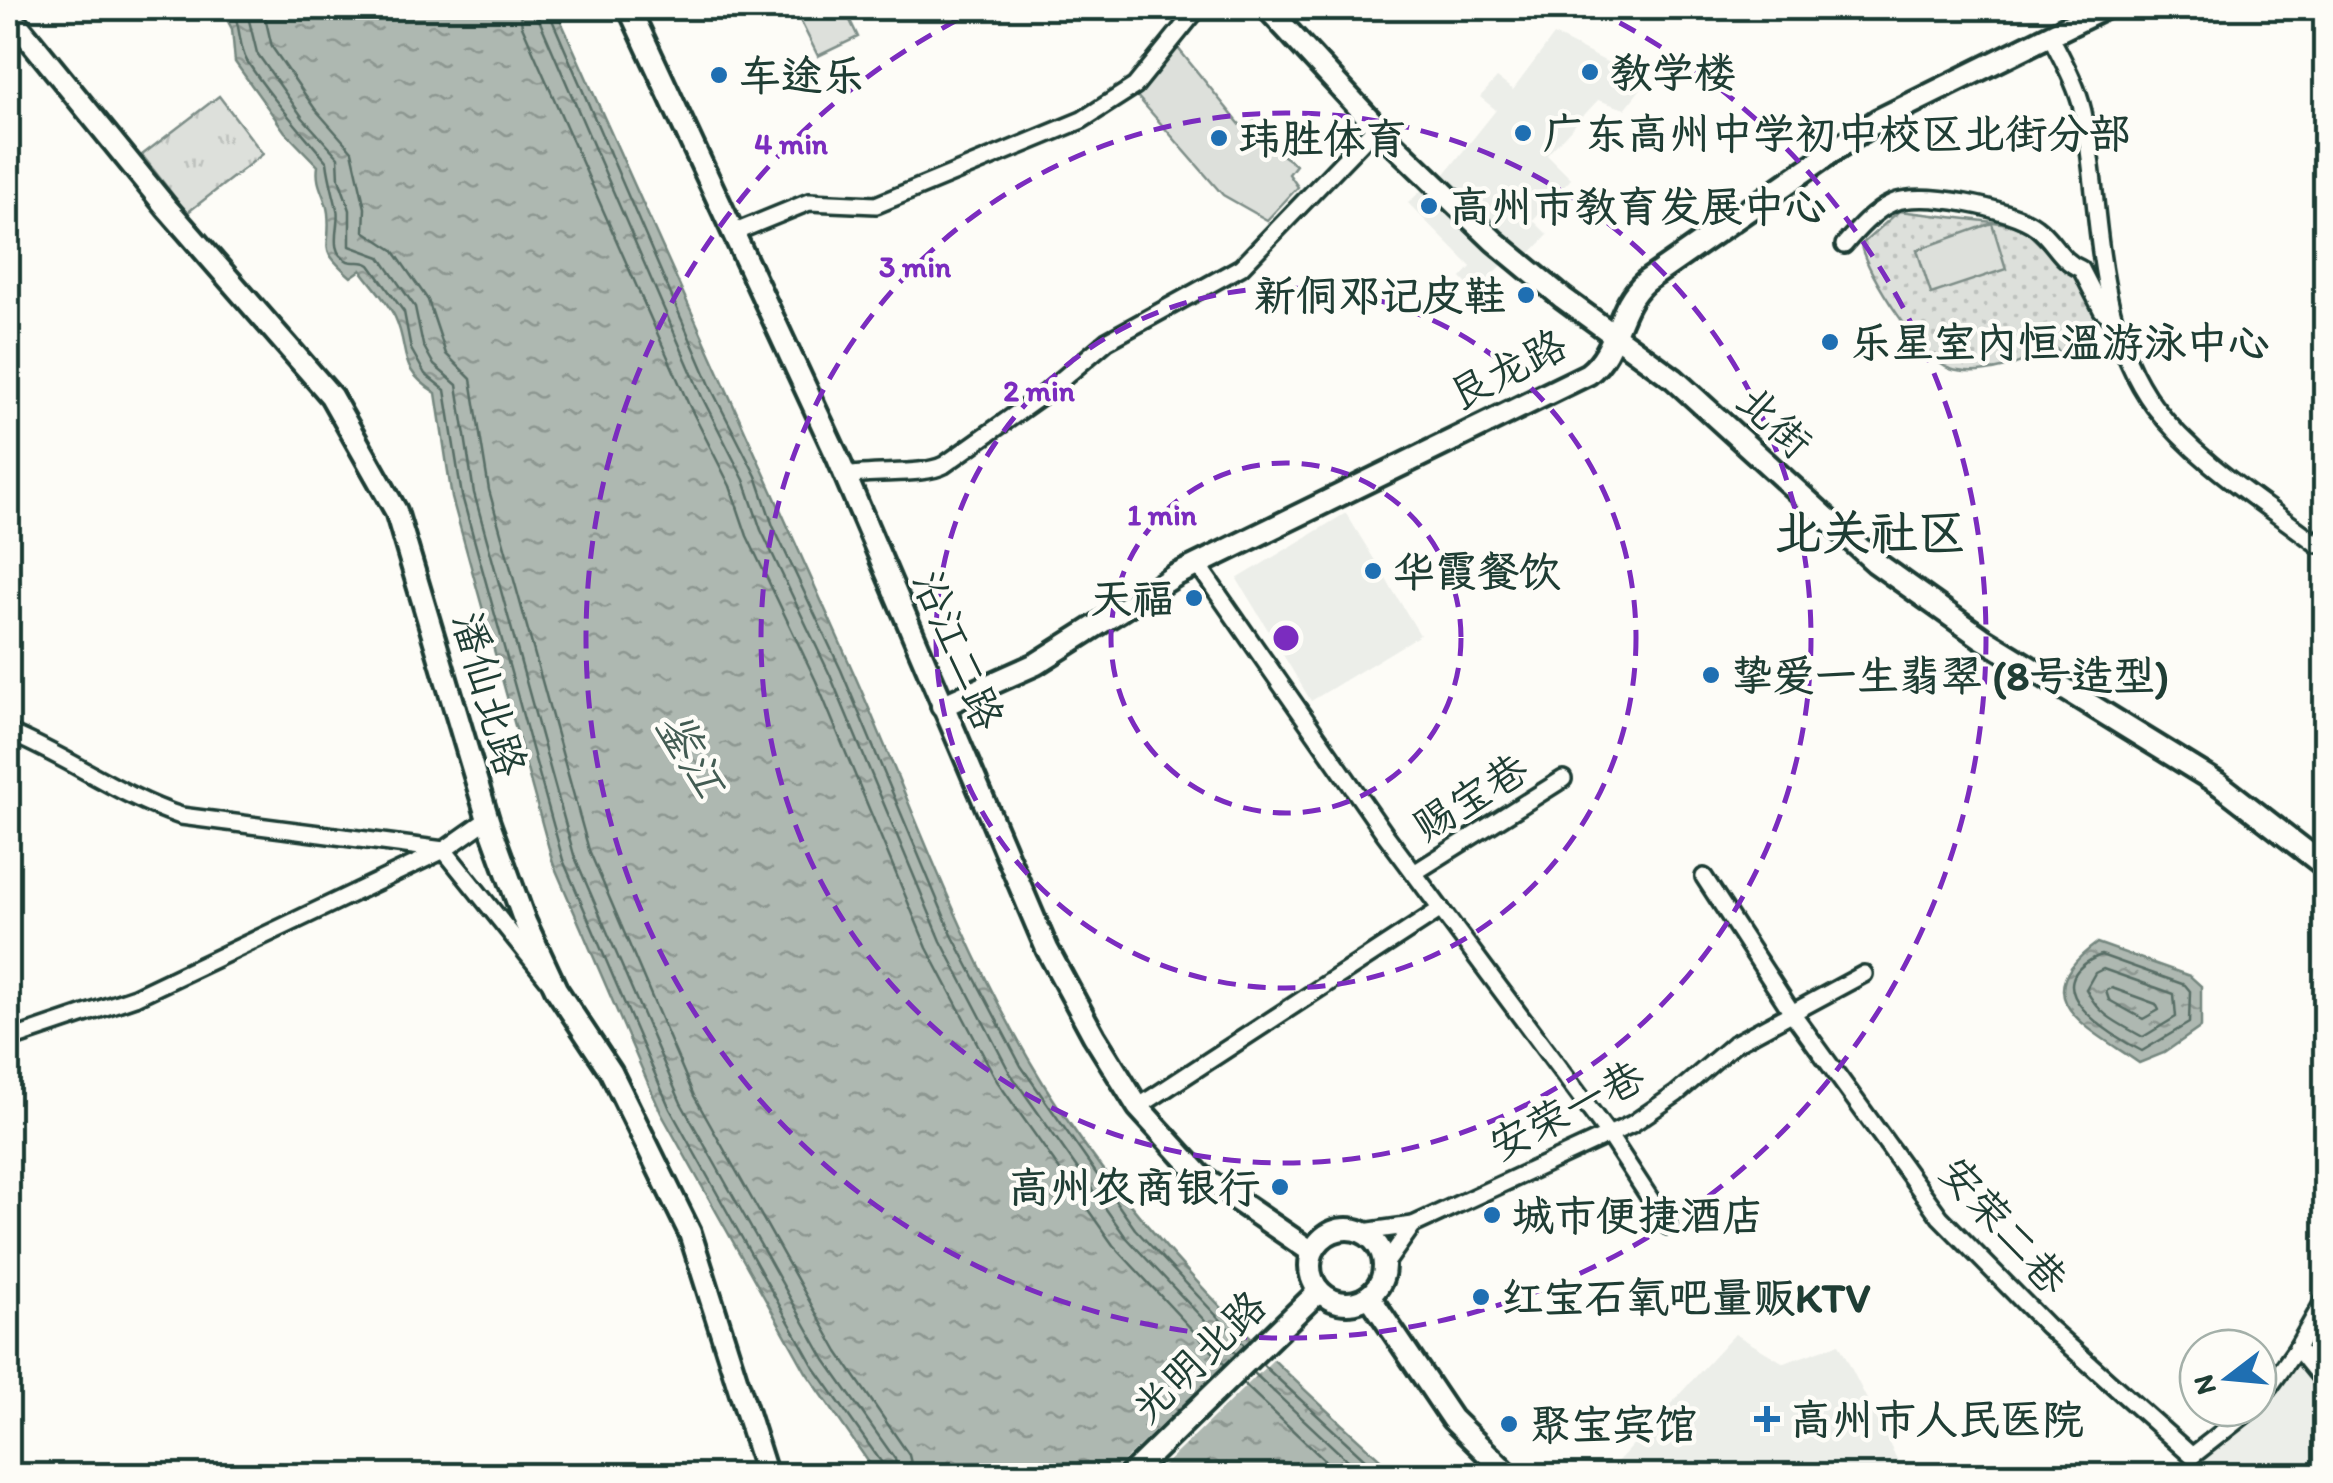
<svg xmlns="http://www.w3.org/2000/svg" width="2333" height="1483" font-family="Itim,'LXGW WenKai TC',sans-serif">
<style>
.built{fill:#eceee9}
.grass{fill:url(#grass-tufts);stroke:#7e8e88;stroke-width:2.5}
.park{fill:url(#park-dots);stroke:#7e8e88;stroke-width:2.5}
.garden{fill:#dde0db;stroke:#7e8e88;stroke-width:2.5}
.water{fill:url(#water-ripples);stroke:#75877f;stroke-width:2.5}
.pier{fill:#fdfcf7}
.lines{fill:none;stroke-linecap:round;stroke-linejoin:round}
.shore{stroke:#586e66;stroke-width:2.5}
.street-casing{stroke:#1f3d34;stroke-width:22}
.secondary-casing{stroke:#1f3d34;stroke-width:28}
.street{stroke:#fdfcf7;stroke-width:15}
.secondary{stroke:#fdfcf7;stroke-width:20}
.ring{fill:none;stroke:#7b2cbf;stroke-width:5;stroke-dasharray:18 12}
.poi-dot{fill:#1f6fb2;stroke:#fdfcf7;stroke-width:4}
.labels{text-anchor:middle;stroke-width:9;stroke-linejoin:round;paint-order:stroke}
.poi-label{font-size:42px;font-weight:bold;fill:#1f3d34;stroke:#fdfcf7;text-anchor:start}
.street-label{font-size:42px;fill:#1f3d34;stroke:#fdfcf7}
.water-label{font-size:45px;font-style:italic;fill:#435c53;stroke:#fdfcf7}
.quarter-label{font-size:48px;font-weight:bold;fill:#1f3d34;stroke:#fdfcf7}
.centre{fill:#7b2cbf;stroke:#fdfcf7;stroke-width:5}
.ring-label{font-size:30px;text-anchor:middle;font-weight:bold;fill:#7b2cbf;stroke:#fdfcf7;stroke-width:9;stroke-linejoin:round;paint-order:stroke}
</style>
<defs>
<pattern id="grass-tufts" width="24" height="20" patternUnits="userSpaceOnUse" patternTransform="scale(2.5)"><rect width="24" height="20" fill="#dde0db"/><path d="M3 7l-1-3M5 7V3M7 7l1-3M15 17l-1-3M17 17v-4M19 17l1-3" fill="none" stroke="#bdc1bd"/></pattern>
<pattern id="park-dots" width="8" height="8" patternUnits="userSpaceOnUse" patternTransform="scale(2.5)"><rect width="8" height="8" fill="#dde0db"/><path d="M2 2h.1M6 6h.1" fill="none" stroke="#bdc1bd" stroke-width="1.8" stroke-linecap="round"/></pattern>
<pattern id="water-ripples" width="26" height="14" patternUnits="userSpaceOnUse" patternTransform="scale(2.5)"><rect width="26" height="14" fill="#aeb8b1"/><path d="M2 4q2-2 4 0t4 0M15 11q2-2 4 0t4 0" fill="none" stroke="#8d9791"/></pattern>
</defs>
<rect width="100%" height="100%" fill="#fdfcf7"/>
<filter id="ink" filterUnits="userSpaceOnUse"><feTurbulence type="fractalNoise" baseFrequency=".01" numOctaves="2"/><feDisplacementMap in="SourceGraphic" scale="20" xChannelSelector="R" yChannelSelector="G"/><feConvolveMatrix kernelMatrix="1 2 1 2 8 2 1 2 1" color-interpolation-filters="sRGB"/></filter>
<g filter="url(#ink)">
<!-- built -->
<g class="built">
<path d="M1554,35L1646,82L1625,109L1598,100L1547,155L1571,179L1533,220L1548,235L1527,257L1444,175L1496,110L1480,97L1497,78L1513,90Z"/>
<path d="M1426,186L1503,264L1475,293L1461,278L1471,267L1408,203Z"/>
<path d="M1346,513L1420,635L1311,701L1237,579Z"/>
<path d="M1735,1334L1784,1363L1839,1344L1905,1475H1605Z"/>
<path d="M2300,1366L2325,1403V1475L2172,1476L2269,1408L2279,1382Z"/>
</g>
<!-- grass -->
<path class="grass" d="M219,96L263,154L187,213L142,155Z"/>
<!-- park -->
<path class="park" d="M1899,211L2010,224L2026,231L2065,269L2087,283L2096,320L2095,341L2066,361L2053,345C2030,363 1979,379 1950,369C1923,360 1866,273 1861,245Z"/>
<!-- garden -->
<g class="garden">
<path d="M794,8H844L858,37L818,56Z"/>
<path d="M1177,47L1242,127L1254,122L1272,148L1296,165L1289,174L1298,187L1267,220L1223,195L1136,95Z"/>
<path d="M1992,223L2006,269L1931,294L1917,250Z"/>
</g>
<!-- water -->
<g class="water">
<path d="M221,8H555C652,228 752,447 851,667C909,797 956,934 1028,1058C1122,1220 1260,1352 1398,1475L880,1476L874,1470L806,1372L661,1113L553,863L452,498L436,393C395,367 411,352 395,317C387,301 372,285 361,270L351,277C315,245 332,251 328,213C326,195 315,186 318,166L285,132L235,62L232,29Z"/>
<path d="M2097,943L2190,976L2201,986V1027L2164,1053L2139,1063C2093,1030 2019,999 2097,943Z"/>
</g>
<!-- pier -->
<path class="pier" d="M1255,1335L1276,1357L1153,1476L1109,1475Z"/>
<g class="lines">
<!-- shore -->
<g class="shore">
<path d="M232,8C241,24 238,46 247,61C270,97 300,129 327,162C329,179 333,191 337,209C341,224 326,251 348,261C356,264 361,259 370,265L404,312L411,349L425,374L445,390L462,496L563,860L670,1109L814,1367L884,1466L886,1476"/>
<path d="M246,8L257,53L303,118L338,157L339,179L350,210V246L380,257L415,307L423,345L434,365L457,385L474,493L574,855L681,1103L825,1360L895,1459L899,1476"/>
<path d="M263,8L272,47L315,109L352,151L365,208L364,231L393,250L428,300L446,354L471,379L489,490L589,850L694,1096L838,1352L909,1455L914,1476"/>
<path d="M519,8L522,26L688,403L730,486L747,536L816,681L927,948L997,1081L1113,1245L1225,1365"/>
<path d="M534,8L702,397L744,480L761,530L830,675L941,941L1010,1073L1125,1236L1236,1354"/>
<path d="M547,8L713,392L756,476L773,526L841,670L952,935L1021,1066L1135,1229L1245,1346"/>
<path d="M2101,955L2185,985L2190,991L2189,1023L2142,1051C2110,1035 2029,985 2101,955Z"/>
<path d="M2103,969L2174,994L2176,1017L2143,1037C2118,1023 2099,1016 2086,989L2095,973Z"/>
<path d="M2112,988L2156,1004L2159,1010L2143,1019L2109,1000L2106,991Z"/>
<path d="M1262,1364L1383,1476"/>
<path d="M1253,1372L1364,1476"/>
<path d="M1243,1383L1341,1476"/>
</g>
<defs>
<g id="street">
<path d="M2050,35C2062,59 2077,85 2083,112C2102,209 2093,323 2154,406C2196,462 2262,502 2317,544L2326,533"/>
<path d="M733,233L809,202L876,205L1082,120L1135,86L1198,8"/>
<path d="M1844,245C1857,230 1874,211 1892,203C1921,190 2011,208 2036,227C2054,240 2060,261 2081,269L2102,310L2112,318"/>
<path d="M846,476C875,470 923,476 944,465L1047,392L1107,341L1241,267L1376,127"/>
<path d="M1198,565L1385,834L1608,1134L1668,1226"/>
<path d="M8,732C67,756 120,796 181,816L444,850L553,986"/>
<path d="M1414,873L1563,779"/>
<path d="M1704,877L1793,1014L1940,1217L2047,1326L2192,1456L2253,1408"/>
<path d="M8,1040L135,997L444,850L488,819"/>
<path d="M1138,1107L1441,909"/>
<path d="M1363,1232L1413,1225L1632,1124L1676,1094L1734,1044L1864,974"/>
<path d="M1384,1266L1413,1225"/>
<path d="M2326,1297L2297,1348L2326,1384"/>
<path d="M2258,1403L2297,1348"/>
</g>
<g id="secondary">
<path d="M629,8L837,456L1047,949L1094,1036L1138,1107L1200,1175L1312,1252"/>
<path d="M1267,8L1388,139L1494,241L1563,298L1674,379L1875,562L1982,638L2219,784L2326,867"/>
<path d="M8,13L166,207L331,396L396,511L489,823L525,922L556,989L611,1072L690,1233L767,1476"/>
<path d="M942,706L1036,664L1176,575L1588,374C1620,349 1615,308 1646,281L1878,120L2105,8"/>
<circle cx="1347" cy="1266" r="37"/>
<path d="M1369,1296L1452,1419L1510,1476"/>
<path d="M1129,1476L1319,1291"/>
</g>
</defs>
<!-- street casing -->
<use href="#street" class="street-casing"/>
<!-- secondary casing -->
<use href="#secondary" class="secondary-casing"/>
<!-- street -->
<use href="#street" class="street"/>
<!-- secondary -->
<use href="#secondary" class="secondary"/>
</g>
</g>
<!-- distance rings -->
<g class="ring">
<circle cx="1286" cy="638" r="175"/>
<circle cx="1286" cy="638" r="350"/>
<circle cx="1286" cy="638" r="525"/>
<path d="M1593 9A700 700 0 1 1 979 9"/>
</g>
<!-- markers -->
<g class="poi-dot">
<circle cx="1590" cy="72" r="10"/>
<circle cx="719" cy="75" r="10"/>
<circle cx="1523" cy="133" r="10"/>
<circle cx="1219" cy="138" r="10"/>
<circle cx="1429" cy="206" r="10"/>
<circle cx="1526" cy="295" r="10"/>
<circle cx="1830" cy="342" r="10"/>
<circle cx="1373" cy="571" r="10"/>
<circle cx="1194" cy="598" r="10"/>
<circle cx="1711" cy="675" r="10"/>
<circle cx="1280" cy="1187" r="10"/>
<circle cx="1492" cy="1215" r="10"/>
<circle cx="1481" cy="1297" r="10"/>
<path d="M1762 1404h10v10h10v10h-10v10h-10v-10h-10v-10h10z"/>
<circle cx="1509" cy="1424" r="10"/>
</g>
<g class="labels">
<!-- poi labels -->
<g class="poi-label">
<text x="1610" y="87">教学楼</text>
<text x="739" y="90">车途乐</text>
<text x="1543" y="148">广东高州中学初中校区北街分部</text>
<text x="1239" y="153">玮胜体育</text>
<text x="1449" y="221">高州市教育发展中心</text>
<text x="1506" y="310" text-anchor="end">新侗邓记皮鞋</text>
<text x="1850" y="357">乐星室内恒温游泳中心</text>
<text x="1393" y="586">华霞餐饮</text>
<text x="1174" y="613" text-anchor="end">天福</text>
<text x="1731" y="690">挚爱一生翡翠 (8号造型)</text>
<text x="1260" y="1202" text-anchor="end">高州农商银行</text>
<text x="1512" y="1230">城市便捷酒店</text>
<text x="1501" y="1312">红宝石氧吧量贩KTV</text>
<text x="1790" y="1434">高州市人民医院</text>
<text x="1529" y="1439">聚宝宾馆</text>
</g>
<!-- street labels -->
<g class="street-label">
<text transform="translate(1507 369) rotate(-27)" y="15">艮龙路</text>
<text transform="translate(1775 421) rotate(43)" y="15">北街</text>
<text transform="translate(959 650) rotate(67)" y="15">沿江二路</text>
<text transform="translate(490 694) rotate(74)" y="15">潘仙北路</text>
<text transform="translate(1470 797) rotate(-32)" y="15">赐宝巷</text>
<text transform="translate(1566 1110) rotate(-27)" y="15">安荣一巷</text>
<text transform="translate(2004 1225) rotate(48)" y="15">安荣二巷</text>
<text transform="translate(1198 1356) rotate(-44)" y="15">光明北路</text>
</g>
<!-- water labels -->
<g class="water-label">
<text transform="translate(692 754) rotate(60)" y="16">鉴江</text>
</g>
<!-- quarter labels -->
<g class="quarter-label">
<text x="1870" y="549">北关社区</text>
</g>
</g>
<circle cx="1286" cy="638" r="15" class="centre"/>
<g class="ring-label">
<text x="791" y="154">4 min</text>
<text x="915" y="277">3 min</text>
<text x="1039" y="401">2 min</text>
<text x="1162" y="525">1 min</text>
</g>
<!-- margin -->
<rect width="2333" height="1483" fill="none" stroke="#fdfcf7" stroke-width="40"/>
<rect x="20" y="20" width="2293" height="1443" fill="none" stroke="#1f3d34" stroke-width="4" filter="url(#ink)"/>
<!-- north arrow -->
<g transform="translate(2228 1378) rotate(254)"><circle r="48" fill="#fdfcf7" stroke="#a4b0a9" stroke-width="2.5"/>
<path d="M0-8L18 38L0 25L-18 38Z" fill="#1f6fb2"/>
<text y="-15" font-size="28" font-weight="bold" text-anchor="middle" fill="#1f3d34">N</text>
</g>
</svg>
